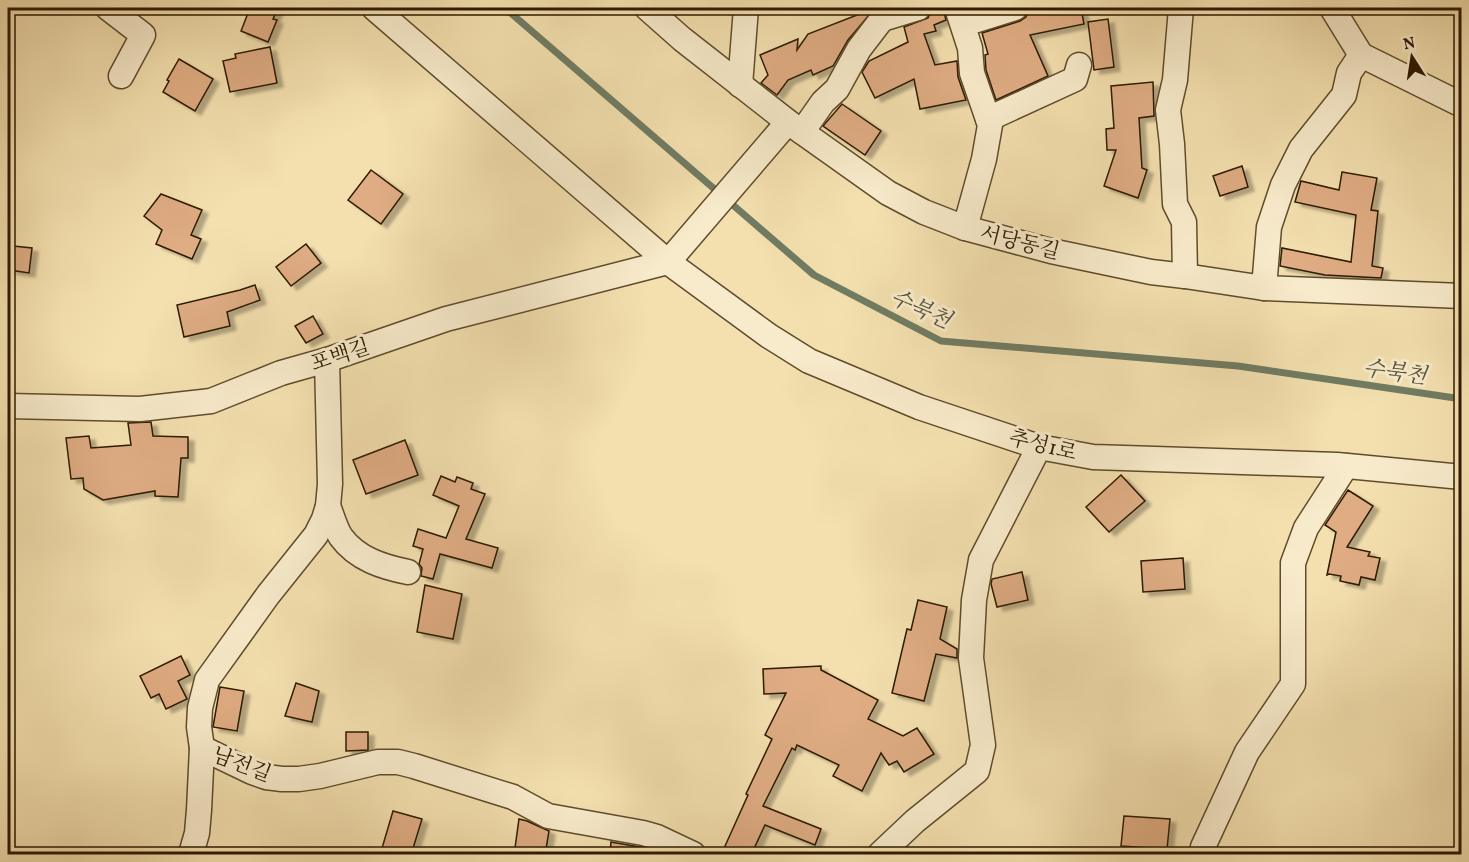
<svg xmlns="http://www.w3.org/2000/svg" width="1469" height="862" font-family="Vollkorn,'Noto Serif KR',serif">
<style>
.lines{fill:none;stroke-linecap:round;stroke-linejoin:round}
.stream{stroke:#707c63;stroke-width:7}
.building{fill:#dfac83;stroke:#2d1a00;stroke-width:1.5;filter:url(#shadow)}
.minor-casing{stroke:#5f4c2c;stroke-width:27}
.minor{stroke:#f8ebcb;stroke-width:24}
.labels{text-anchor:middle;stroke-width:6;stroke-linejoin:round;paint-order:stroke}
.street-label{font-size:21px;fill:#2d1a00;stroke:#f8ebcb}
.water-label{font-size:22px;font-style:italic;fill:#54533a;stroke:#f8ebcb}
</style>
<defs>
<filter id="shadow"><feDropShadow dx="6" dy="4" stdDeviation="1.5" flood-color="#0004"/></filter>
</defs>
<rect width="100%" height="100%" fill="#f4e0af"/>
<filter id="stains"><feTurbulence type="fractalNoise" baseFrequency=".00333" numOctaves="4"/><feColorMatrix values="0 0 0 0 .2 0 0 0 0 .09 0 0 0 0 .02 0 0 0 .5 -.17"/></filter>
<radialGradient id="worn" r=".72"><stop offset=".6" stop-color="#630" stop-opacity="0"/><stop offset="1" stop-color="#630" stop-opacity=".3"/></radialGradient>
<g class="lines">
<!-- stream -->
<path class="stream" d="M505,8L814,275L941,341L1238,366L1462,399"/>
</g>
<!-- building -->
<g class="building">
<path d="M250,8H278L273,19L277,20L268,42L241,31Z"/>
<path d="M875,8L848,40L833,66L813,75L811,70L788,80L777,95L761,83L768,75L760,55L798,39L797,50L808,34Z"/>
<path d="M932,8H943L946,20L934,25L936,31L924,34L935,65L957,61L958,77L966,100L920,109L914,79L875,98L862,72L869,61L908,42L904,27L928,18Z"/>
<path d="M1029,8H1081L1084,24L1030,35L1048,76L996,100L986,70L985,55L988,54L982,33L1020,21L1026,17Z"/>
<path d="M1108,19L1114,67L1094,70L1088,22Z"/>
<path d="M270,47L277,83L230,92L223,61L236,58L235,54Z"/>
<path d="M179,59L213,79L195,111L163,92L169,81L167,80Z"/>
<path d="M1153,82L1154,116L1139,118L1142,168L1147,170L1138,198L1104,186L1116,150H1107L1106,129L1114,128L1111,86Z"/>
<path d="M842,104L881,131L865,155L823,126Z"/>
<path d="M1242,166L1248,187L1220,196L1213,176Z"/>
<path d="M371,170L403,194L381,224L348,200Z"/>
<path d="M1342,172L1377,178L1371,210L1378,211L1372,266L1383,268L1381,278L1325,275L1280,266L1282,248L1351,262L1356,215L1295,202L1301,181L1339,190Z"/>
<path d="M161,194L202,210L191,235L201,239L192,259L156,244L162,230L144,216Z"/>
<path d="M306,244L321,263L291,286L276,267Z"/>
<path d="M13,246L32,248L29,273L10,270Z"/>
<path d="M255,285L260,300L227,312L230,326L184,337L177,305L240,290Z"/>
<path d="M313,316L323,334L306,343L295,326Z"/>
<path d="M151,422L153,436L188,437V458H181L178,497L155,496V491L103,500L84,489L83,478L71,479L66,438L89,436L91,448L131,445L128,423Z"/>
<path d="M405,440L418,475L366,494L353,460Z"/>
<path d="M1121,475L1145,501L1109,532L1086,507Z"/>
<path d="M441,476L455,482L457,477L473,483L471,489L485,494L466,539L498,548L492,568L440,554L433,579L421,576L422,568L419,564L423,549L413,546L418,529L446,538L459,506L433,495Z"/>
<path d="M1348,490L1373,506L1347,547L1370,552L1368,556L1380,558L1375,580L1361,577L1359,585L1340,581L1341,576L1329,574L1327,575L1336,532L1325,525Z"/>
<path d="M1183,558L1185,589L1143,592L1141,561Z"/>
<path d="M1022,572L1028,600L997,607L991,584L992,579Z"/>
<path d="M425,585L462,594L453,639L417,632Z"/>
<path d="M918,600L947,607L940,639L957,649V658L936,654L924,701L892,693L907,629L911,630Z"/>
<path d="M181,656L190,675L178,681L187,699L166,709L159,694L151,698L140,676Z"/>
<path d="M821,666V670L878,700L868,719L903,736L917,728L934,754L904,772L897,761L889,765L881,753L862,791L833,776L839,765L797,745L795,750L792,748L763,806L821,829L815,845L765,825L751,855H721L748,795L746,794L772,739L765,735L786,693L764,694L763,669Z"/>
<path d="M296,683L319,691L312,722L285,716Z"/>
<path d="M220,687L244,691L237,731L213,727Z"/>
<path d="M346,732H368V750L346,751Z"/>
<path d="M393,811L422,819L411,855H380Z"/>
<path d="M1124,816L1170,819L1167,849L1121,846Z"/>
<path d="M519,819L527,821L549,831L545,855H514Z"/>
<path d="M611,842L640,847L661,855H610Z"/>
</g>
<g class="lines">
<defs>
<g id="minor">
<path d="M108,8L143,35L121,76"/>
<path d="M374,8L668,262L769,336L809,361L919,407L1039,447L1093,457L1337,465L1462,477"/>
<path d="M647,8L682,39L788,122L888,193L924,212L965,228L1051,251L1151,272L1185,276L1264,288L1462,296"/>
<path d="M957,8L970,48L972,73L990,125L984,159L965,228"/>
<path d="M1181,8L1175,80L1168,110L1172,144L1175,204L1184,222L1185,276"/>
<path d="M1332,8L1361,55L1462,105"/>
<path d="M964,24L1015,8"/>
<path d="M740,85L746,8"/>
<path d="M988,119L1075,79L1079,65"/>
<path d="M802,132L823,102L837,89L859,49L882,19L918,8"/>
<path d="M1264,288L1269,227L1283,185L1301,149L1344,95L1349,73L1361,55"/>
<path d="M8,406L140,409L211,401L281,373L327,360L446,319L668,262L788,122"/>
<path d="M328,506C332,515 335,528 341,537C357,559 383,567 408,572"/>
<path d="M202,748L252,772L266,777L282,779H299L320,776L378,762H398L414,766L513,797L548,816L643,833L657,837L693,854"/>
<path d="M191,854L197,833L199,810L202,748L199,727L200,708L207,680L268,595L316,535L324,519L328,506L330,484L327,360"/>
<path d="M880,854L915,821L977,771L983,745L971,658L974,600L981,560L1039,447"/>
<path d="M1202,854L1203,847L1247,752L1293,684V563L1306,528L1346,466"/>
</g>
</defs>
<!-- minor casing -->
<use href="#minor" class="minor-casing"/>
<!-- minor -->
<use href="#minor" class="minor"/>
</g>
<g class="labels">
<!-- street labels -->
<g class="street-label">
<text transform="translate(1020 242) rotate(14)" y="7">서당동길</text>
<text transform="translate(340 355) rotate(-18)" y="7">포백길</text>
<text transform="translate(1043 445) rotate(14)" y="7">추성1로</text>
<text transform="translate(242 764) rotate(21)" y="7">남전길</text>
</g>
<!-- water labels -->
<g class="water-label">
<text transform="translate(921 308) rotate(24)" y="8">수북천</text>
<text transform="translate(1395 371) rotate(8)" y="8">수북천</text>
</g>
</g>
<!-- margin -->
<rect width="1469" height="862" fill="none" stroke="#f4e0af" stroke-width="30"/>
<rect x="9" y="9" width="1451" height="844" fill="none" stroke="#2d1a00" stroke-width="3"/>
<rect x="15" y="15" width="1439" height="832" fill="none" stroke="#2d1a00" stroke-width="1.5"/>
<!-- north arrow -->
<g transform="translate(1412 57) rotate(348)" stroke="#f8ebcb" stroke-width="4.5" paint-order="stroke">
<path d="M0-4.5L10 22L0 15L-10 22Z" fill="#2d1a00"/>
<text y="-9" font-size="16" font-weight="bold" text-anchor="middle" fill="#2d1a00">N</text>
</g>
<rect width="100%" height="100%" filter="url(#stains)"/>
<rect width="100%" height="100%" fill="url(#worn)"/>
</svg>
